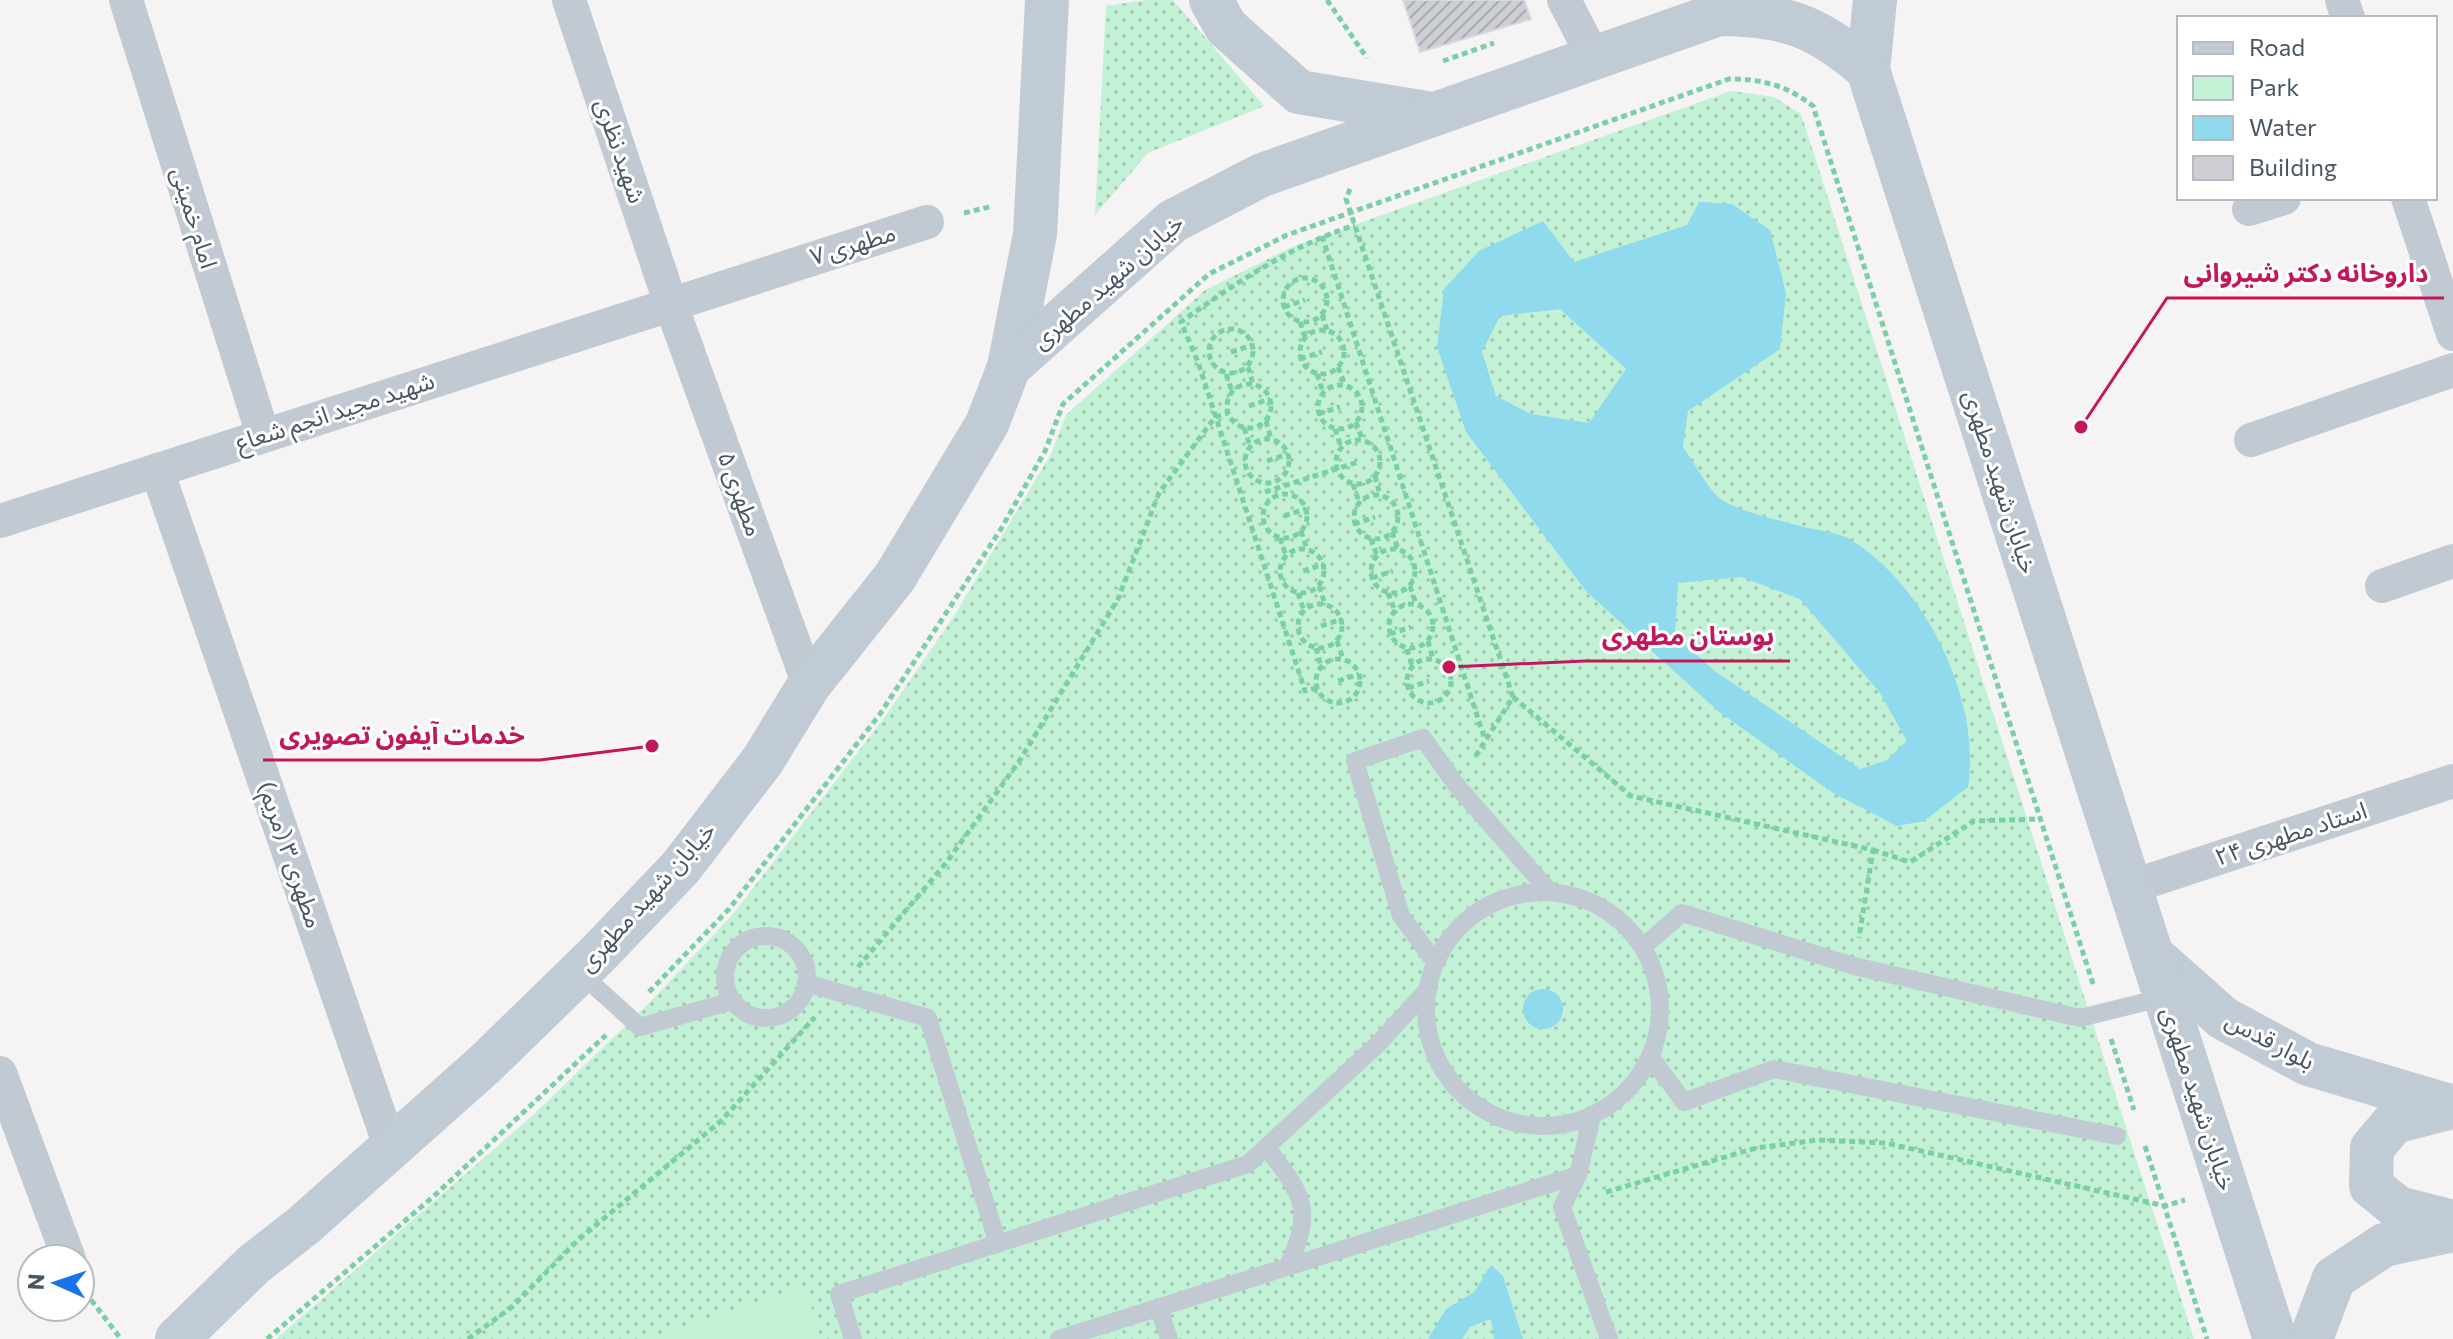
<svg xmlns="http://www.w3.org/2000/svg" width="2453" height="1339" font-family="Commissioner,'Noto Sans Arabic',sans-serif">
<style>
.green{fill:url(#green-dots)}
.pitch{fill:#c3f1d5}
.water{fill:#90daee;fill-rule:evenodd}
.building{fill:url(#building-hatch);stroke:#d7d9de;stroke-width:2}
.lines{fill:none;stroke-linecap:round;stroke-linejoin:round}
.path{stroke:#7ad0a6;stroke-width:5;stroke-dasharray:6 4;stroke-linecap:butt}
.lane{stroke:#c1cad2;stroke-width:18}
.street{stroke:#c1cad2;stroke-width:34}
.secondary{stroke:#c1cbd6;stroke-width:44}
.labels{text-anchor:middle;stroke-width:6;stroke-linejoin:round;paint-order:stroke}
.street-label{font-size:24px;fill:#4a5661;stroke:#fff}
.leader{fill:none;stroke:#c2185b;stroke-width:3}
.callout-dot{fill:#c2185b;stroke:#fff;stroke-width:3}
.callout-label{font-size:26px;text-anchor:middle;font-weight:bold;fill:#c2185b;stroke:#fff;stroke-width:6;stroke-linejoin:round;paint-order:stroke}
</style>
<defs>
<pattern id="green-dots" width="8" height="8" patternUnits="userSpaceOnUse" patternTransform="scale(2)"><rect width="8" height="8" fill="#c3f1d5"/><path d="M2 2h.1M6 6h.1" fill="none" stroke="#a0c6b0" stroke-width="1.8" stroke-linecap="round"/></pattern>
<pattern id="building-hatch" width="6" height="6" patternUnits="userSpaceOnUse" patternTransform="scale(2)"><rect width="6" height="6" fill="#cdcfd5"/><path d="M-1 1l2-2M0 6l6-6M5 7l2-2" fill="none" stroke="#a8abb0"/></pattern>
</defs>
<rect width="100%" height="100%" fill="#f5f3f3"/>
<!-- green -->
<g class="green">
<path d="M1146,0H1173L1264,106L1148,153L1095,215L1106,6Z"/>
<path d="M1731,91L1774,97L1801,114L2194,1339H276L532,1116L649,1003L734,913L884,718L954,616L1051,454L1066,415L1205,290L1292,247Z"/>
</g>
<!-- pitch -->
<path class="pitch" d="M805,1286L821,1339H648Z"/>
<!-- water -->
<g class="water">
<path d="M1699,202L1732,204L1770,230L1786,293L1780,349L1688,411L1683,447C1694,462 1705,484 1718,497C1734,511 1783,521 1804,527C1819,531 1839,532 1851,540C1925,585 1982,701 1968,787L1924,821L1897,826L1833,793L1718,711L1586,591L1466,432L1437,347L1444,289L1479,251L1543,221L1574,262L1687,225ZM1560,309L1626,369L1589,423L1531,414L1496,396L1482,352L1500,316ZM1741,577L1800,599L1880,693L1907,741L1887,760L1860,769L1716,672L1675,636L1678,583Z"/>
<circle cx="1543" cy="1009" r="20"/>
<path d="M1491,1265L1503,1276L1523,1339H1494L1491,1319L1470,1327L1462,1339H1428L1446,1309L1474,1292Z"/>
</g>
<!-- building -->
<path class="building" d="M1403,0H1524L1531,19L1420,52Z"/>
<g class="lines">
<!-- path -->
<g class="path">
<path d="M1327,0L1367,58"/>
<path d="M1443,61L1494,43"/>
<path d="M1350,189L1346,199L1513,697L1475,757"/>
<path d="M964,213L993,206"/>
<path d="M1322,236L1485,740"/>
<circle cx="1305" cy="300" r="22"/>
<path d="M1284,307L1305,300"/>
<path d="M1322,315L1327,330"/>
<path d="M1300,322L1305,337"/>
<circle cx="1231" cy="351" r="22"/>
<circle cx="1322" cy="352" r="22"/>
<path d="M1231,352L1253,345"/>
<path d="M1300,359L1322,352"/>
<path d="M1248,367L1253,384"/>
<path d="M1338,367L1345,385"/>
<path d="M1226,374L1232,391"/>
<path d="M1317,374L1323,392"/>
<circle cx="1249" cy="406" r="22"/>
<circle cx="1340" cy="407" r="22"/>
<path d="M1249,406L1270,399"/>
<path d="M1318,414L1340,407"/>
<path d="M1266,421L1271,439"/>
<path d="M1356,422L1362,439"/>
<path d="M1244,428L1250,446"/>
<path d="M1335,429L1341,447"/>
<circle cx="1267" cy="461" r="22"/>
<circle cx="1358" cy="462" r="22"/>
<path d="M1267,461L1288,454"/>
<path d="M1375,476L1380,495"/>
<path d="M1353,484L1359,502"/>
<path d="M1265,492L1358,462"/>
<circle cx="1285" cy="516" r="22"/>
<circle cx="1376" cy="517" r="22"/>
<path d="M1284,516L1306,509"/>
<path d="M1354,524L1375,517"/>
<path d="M1301,531L1307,549"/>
<path d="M1392,532L1398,549"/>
<path d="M1280,538L1286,556"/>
<path d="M1371,539L1377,556"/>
<circle cx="1302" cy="571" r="22"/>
<circle cx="1393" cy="571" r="22"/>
<path d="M1303,571L1324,564"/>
<path d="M1372,578L1393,571"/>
<path d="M1319,586L1325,604"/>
<path d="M1410,586L1416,604"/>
<path d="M1298,593L1304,611"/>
<path d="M1388,593L1395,611"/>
<circle cx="1411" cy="626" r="22"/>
<circle cx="1320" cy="626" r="22"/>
<path d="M1321,626L1342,619"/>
<path d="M1390,634L1411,627"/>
<path d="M1337,641L1343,659"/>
<path d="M1428,641L1433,659"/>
<path d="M1316,648L1321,666"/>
<path d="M1407,649L1412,666"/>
<circle cx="1429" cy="681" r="22"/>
<circle cx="1338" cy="681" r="22"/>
<path d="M1338,681L1359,674"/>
<path d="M1317,688L1305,691L1198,362L1181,322C1237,282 1289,247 1355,225"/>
<path d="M1408,688L1429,681"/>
<path d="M1513,697L1631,796L1873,850L1859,938"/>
<path d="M1873,850L1910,862L1974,821L2041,819"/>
<path d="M858,967L946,863L1020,760L1118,599L1159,493L1215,417L1228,413"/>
<path d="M649,992L729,909L880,714L1001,529L1045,451L1063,404L1209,274L1287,235L1729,79C1761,79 1787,85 1813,106L2093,984"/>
<path d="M2111,1039L2134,1110"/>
<path d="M2145,1146L2207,1339"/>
<path d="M1606,1192L1756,1148L1818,1140L1886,1143L2165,1206L2185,1200"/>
<path d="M85,1292L121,1339"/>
<path d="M267,1339L434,1196L606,1035"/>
<path d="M468,1339L512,1307L578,1240L721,1121L815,1017"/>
</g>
<!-- lane -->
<g class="lane">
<circle cx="1543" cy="1009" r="117"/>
<circle cx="766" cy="977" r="41"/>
<path d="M1643,947L1682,913L1854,966L2080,1018L2165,997"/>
<path d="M1435,962L1401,916L1355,761L1423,738L1457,786L1549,891"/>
<path d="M579,972L640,1027L732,1001"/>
<path d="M806,983L928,1018L998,1244"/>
<path d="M1650,1056L1684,1102L1774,1069L2117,1136"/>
<path d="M1592,1116L1578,1175L1562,1207L1609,1339"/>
<path d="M1268,1149C1303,1196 1314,1209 1288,1266"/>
<path d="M1159,1309L1169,1339"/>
<path d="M853,1339L839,1294L1248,1164L1378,1044L1428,989"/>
<path d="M1059,1339L1578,1175"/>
</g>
<!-- street -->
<g class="street">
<path d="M126,0L263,435"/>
<path d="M569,0L670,302L809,685"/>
<path d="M1564,0L1594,58"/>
<path d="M2342,0L2348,18"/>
<path d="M2408,198L2453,334"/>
<path d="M2249,209L2284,198"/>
<path d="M2251,440L2453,370"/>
<path d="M157,470L391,1149"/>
<path d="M0,521L927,222"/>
<path d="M2382,586L2453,561"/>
<path d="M2130,887L2453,781"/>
<path d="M0,1073L69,1259"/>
</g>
<!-- secondary -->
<g class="secondary">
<path d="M1211,0L1226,27L1299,92L1432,114"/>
<path d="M1868,70L1875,0"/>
<path d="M1009,367L1035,234L1047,0"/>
<path d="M2153,956L2223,1018L2308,1064L2453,1107"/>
<path d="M2452,1107L2394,1122L2372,1148L2371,1186L2398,1208L2453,1222"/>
<path d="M177,1339L253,1265L304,1225L485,1064L599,953L681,867L763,760L809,685L895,577L987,424L1009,367L1173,221L1262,175L1719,14C1784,14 1818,26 1868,70L2275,1339"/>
<path d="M2311,1339L2334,1278L2384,1245L2453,1230"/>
</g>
</g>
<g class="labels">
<!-- street labels -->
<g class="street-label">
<text transform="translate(620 151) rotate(71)" y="8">شهید نظری</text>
<text transform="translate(194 218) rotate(73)" y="8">امام خمینی</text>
<text transform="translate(853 245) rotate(-17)" y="8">مطهری ۷</text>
<text transform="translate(1108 282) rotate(-41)" y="8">خیابان شهید مطهری</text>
<text transform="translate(335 412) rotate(-18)" y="8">شهید مجید انجم شعاع</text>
<text transform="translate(2000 482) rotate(72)" y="8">خیابان شهید مطهری</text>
<text transform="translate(740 494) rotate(70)" y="8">مطهری ۵</text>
<text transform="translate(2291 834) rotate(-18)" y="8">استاد مطهری ۲۴</text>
<text transform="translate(290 855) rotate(71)" y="8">مطهری ۳ (مریم)</text>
<text transform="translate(647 897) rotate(-48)" y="8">خیابان شهید مطهری</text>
<text transform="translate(2270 1041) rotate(28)" y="8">بلوار قدس</text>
<text transform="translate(2198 1099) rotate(72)" y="8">خیابان شهید مطهری</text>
</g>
</g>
<!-- callouts -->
<path class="leader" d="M2081 427L2167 298H2444M1449 667L1585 661H1790M652 746L540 760H263"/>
<g class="callout-dot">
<circle cx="2081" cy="427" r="8"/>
<circle cx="1449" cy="667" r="8"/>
<circle cx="652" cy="746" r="8"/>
</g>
<g class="callout-label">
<text x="2306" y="282">داروخانه دکتر شیروانی</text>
<text x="1688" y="645">بوستان مطهری</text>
<text x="402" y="744">خدمات آیفون تصویری</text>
</g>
<!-- legend -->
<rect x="2177" y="16" width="260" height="184" fill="#ffffff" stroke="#b7bbc0" stroke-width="2"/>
<rect x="2193" y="42" width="40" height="12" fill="#c1cbd6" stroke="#b7bbc0" stroke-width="2"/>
<text x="2249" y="56" font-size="24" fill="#4a5661">Road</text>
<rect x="2193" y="76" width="40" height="24" fill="#c3f1d5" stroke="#b7bbc0" stroke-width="2"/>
<text x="2249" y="96" font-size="24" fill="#4a5661">Park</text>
<rect x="2193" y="116" width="40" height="24" fill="#90daee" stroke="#b7bbc0" stroke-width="2"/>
<text x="2249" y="136" font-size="24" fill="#4a5661">Water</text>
<rect x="2193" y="156" width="40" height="24" fill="#cdcfd5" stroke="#b7bbc0" stroke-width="2"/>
<text x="2249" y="176" font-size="24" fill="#4a5661">Building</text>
<!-- north arrow -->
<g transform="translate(56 1283) rotate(273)"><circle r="38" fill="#ffffff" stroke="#b7bbc0" stroke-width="2"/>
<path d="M0-6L14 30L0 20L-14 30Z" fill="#1a73e8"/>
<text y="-12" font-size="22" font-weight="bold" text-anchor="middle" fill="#4a5661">N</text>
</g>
</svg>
